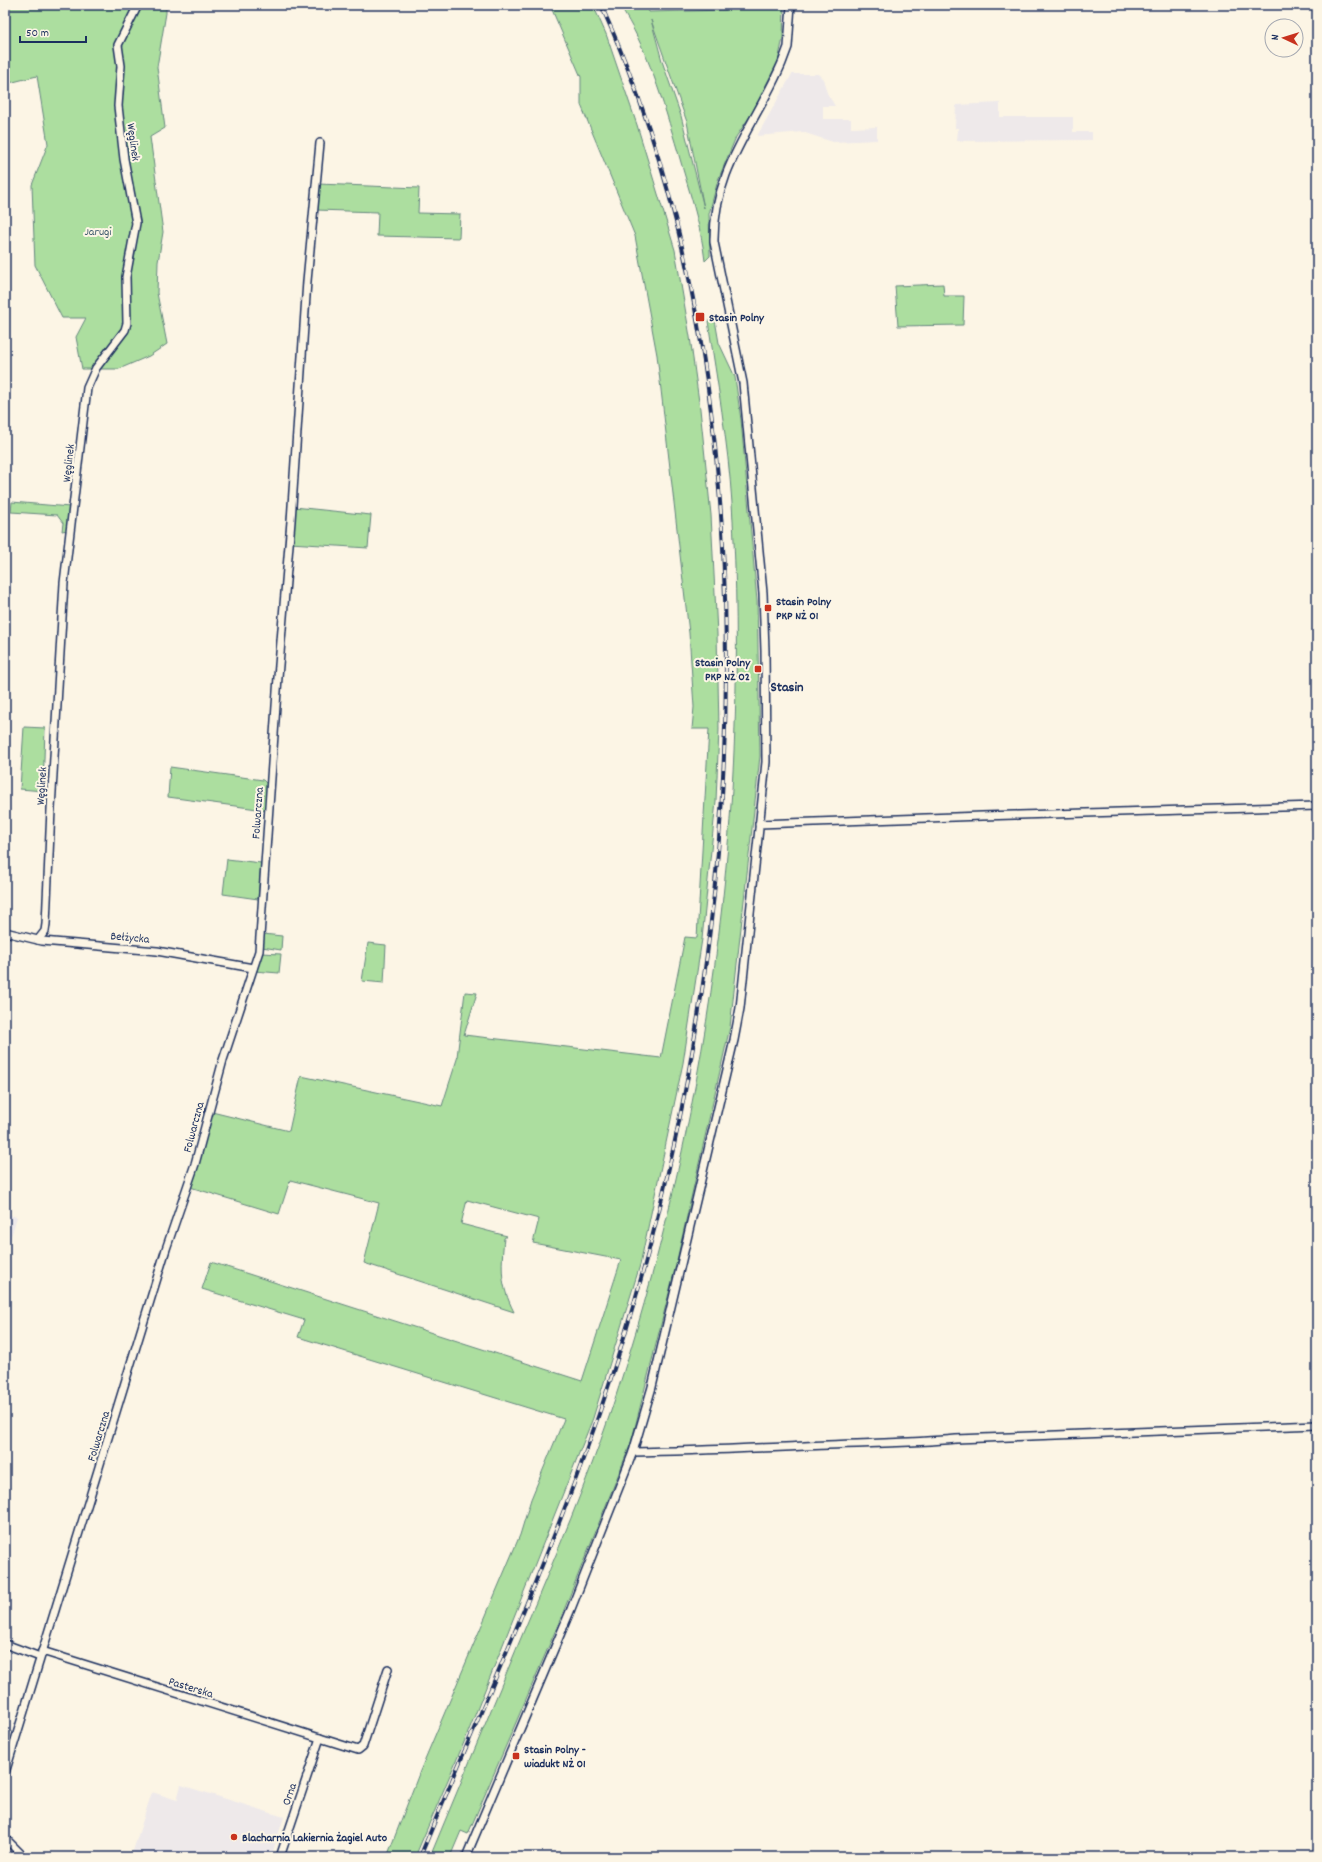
<svg xmlns="http://www.w3.org/2000/svg" width="1322" height="1862" font-family="Dekko,sans-serif">
<style>
.built{fill:#eee9ea}
.green{fill:#acde9f;stroke:#64867e;fill-rule:evenodd}
.lines{fill:none;stroke-linecap:round;stroke-linejoin:round}
.street-casing{stroke:#1b2f5e;stroke-width:10}
.street{stroke:#fcf5e5;stroke-width:7}
.rail-casing{stroke:#1b2f5e;stroke-width:4}
.rail{stroke:#fcf5e5;stroke-width:2.5;stroke-dasharray:8;stroke-linecap:butt}
.poi-dot{fill:#c8321e;stroke:#fcf5e5;stroke-width:1.5}
.labels{text-anchor:middle;stroke-width:4;stroke-linejoin:round;paint-order:stroke}
.street-label{font-size:12px;fill:#1b2f5e;stroke:#fcf5e5}
.park-label{font-size:12px;fill:#3f5b6e;stroke:#fcf5e5}
.poi-label{font-size:12px;font-weight:bold;fill:#1b2f5e;stroke:#fcf5e5;text-anchor:start}
.quarter-label{font-size:14px;font-weight:bold;fill:#1b2f5e;stroke:#fcf5e5}
</style>
<rect width="100%" height="100%" fill="#fcf5e5"/>
<filter id="ink" filterUnits="userSpaceOnUse"><feTurbulence type="fractalNoise" baseFrequency=".025" numOctaves="2"/><feDisplacementMap in="SourceGraphic" scale="8" xChannelSelector="R" yChannelSelector="G"/><feConvolveMatrix kernelMatrix="1 2 1 2 8 2 1 2 1" color-interpolation-filters="sRGB"/></filter>
<g filter="url(#ink)">
<!-- built -->
<g class="built">
<path d="M792,74H818L823,79L827,93L835,106H823V119H851V128L877,127V140L833,142L802,132L757,136Z"/>
<path d="M1000,103V117H1073V132H1092V140L957,141L958,128H955L956,105Z"/>
<path d="M5,1214L17,1217L5,1256Z"/>
<path d="M181,1785L284,1817L271,1857H131L152,1792L177,1800Z"/>
</g>
<!-- green -->
<g class="green">
<path d="M5,5H166V13L157,67L165,128L150,137L163,232L158,262L157,293L167,344L149,356L119,369H82L76,337L86,318H62L35,265L32,185L48,144L37,76L5,84Z"/>
<path d="M550,5H593L606,34L637,125L675,250L690,337L700,409L711,515L717,634L719,729L716,801L702,939L683,1063L640,1265L593,1418L465,1740L415,1857H387L420,1771L520,1535L531,1499L564,1419L298,1337L304,1320L202,1289L211,1262L582,1381L621,1260L533,1243L539,1219L467,1200L461,1224L507,1236L504,1238C501,1269 500,1284 514,1312L364,1263L379,1203L290,1180L279,1214L190,1187L212,1112L289,1131L301,1076L442,1106L458,1056L457,1057L465,992L477,993L464,1035L661,1058L685,937L697,938L709,729H692L694,707L689,633L657,355L635,236L581,105V77Z"/>
<path d="M619,5H647L649,12L726,10V5H784L783,38L778,61L752,113L736,137L718,180L709,214L710,256L705,261C701,224 688,188 678,152C663,102 648,48 619,5ZM651,20L687,122L704,208L681,116L662,61Z"/>
<path d="M318,184L419,188L418,213L460,214L459,238L377,236L378,212L316,210Z"/>
<path d="M943,284L944,296H964L963,325L898,326L895,286Z"/>
<path d="M715,320L719,343L735,377L741,420L757,601L758,646L760,756L730,1027L674,1273L631,1443L560,1620L468,1834L461,1831L450,1857H430C463,1778 495,1700 528,1621C557,1553 586,1484 610,1414C708,1121 751,811 732,503C728,442 717,381 708,321Z"/>
<path d="M12,502L70,507L68,530L62,531L63,523L57,515L11,512Z"/>
<path d="M294,507L371,515L368,548L290,543Z"/>
<path d="M24,727L45,728L43,791L20,789Z"/>
<path d="M170,767L263,780L267,784L265,810L168,797Z"/>
<path d="M227,859L261,863L258,899L223,894Z"/>
<path d="M263,934L282,936L281,950L262,947Z"/>
<path d="M368,943L386,945L384,983L362,981Z"/>
<path d="M261,953L281,954L279,973L254,971Z"/>
</g>
<g class="lines">
<defs>
<g id="street">
<path d="M759,824L982,816L1317,806"/>
<path d="M5,932L42,941L157,951L253,968"/>
<path d="M38,940L45,931L46,924L51,809L64,583L87,388L96,368L125,330L127,323L126,277L136,223L124,159L118,106L121,66L118,45L138,5"/>
<path d="M633,1452C698,1451 763,1448 828,1445C871,1443 913,1443 956,1439L1317,1425"/>
<path d="M5,1644L40,1657"/>
<path d="M42,1651L358,1750L363,1746L388,1669"/>
<path d="M5,1773L166,1249L195,1164L223,1060L259,951L278,677L291,521L307,281L320,143"/>
<path d="M5,1838L24,1857"/>
<path d="M280,1857L320,1738"/>
<path d="M466,1857L571,1609L633,1452L652,1387L734,1040L740,1008L766,762L765,651L763,593L743,383L714,242C713,169 755,126 782,63L788,47L791,5"/>
</g>
</defs>
<!-- street casing -->
<use href="#street" class="street-casing"/>
<!-- street -->
<use href="#street" class="street"/>
<defs>
<path id="rail" d="M420,1857C491,1685 570,1515 624,1337C702,1082 737,814 723,547C713,361 679,176 601,5"/>
</defs>
<!-- rail casing -->
<use href="#rail" class="rail-casing"/>
<!-- rail -->
<use href="#rail" class="rail"/>
</g>
</g>
<!-- markers -->
<g class="poi-dot">
<rect x="695" y="312" width="10" height="10" rx="2"/>
<rect x="764" y="604" width="8" height="8" rx="2"/>
<rect x="754" y="665" width="8" height="8" rx="2"/>
<rect x="512" y="1752" width="8" height="8" rx="2"/>
<circle cx="234" cy="1837" r="4"/>
</g>
<g class="labels">
<!-- street labels -->
<g class="street-label">
<text transform="translate(134 142) rotate(82)" y="4">Węglinek</text>
<text transform="translate(68 463) rotate(-84)" y="4">Węglinek</text>
<text transform="translate(41 786) rotate(-86)" y="4">Węglinek</text>
<text transform="translate(257 813) rotate(-86)" y="4">Folwarczna</text>
<text transform="translate(130 937) rotate(5)" y="4">Bełżycka</text>
<text transform="translate(193 1127) rotate(-75)" y="4">Folwarczna</text>
<text transform="translate(98 1436) rotate(-73)" y="4">Folwarczna</text>
<text transform="translate(191 1687) rotate(17)" y="4">Pasterska</text>
<text transform="translate(289 1794) rotate(-71)" y="4">Orna</text>
</g>
<!-- park labels -->
<g class="park-label">
<text x="98" y="235">Jarugi</text>
</g>
<!-- poi labels -->
<g class="poi-label">
<text x="709" y="321">Stasin Polny</text>
<text x="776" y="605">Stasin Polny<tspan x="776" dy="14">PKP NŻ 01</tspan></text>
<text x="750" y="666" text-anchor="end">Stasin Polny<tspan x="750" dy="14">PKP NŻ 02</tspan></text>
<text x="524" y="1753">Stasin Polny -<tspan x="524" dy="14">wiadukt NŻ 01</tspan></text>
<text x="242" y="1841">Blacharnia Lakiernia Żagiel Auto</text>
</g>
<!-- quarter labels -->
<g class="quarter-label">
<text x="787" y="691">Stasin</text>
</g>
</g>
<!-- margin -->
<rect width="1322" height="1862" fill="none" stroke="#fcf5e5" stroke-width="20"/>
<rect x="10" y="10" width="1302" height="1842" fill="none" stroke="#1b2f5e" stroke-width="1.5" filter="url(#ink)"/>
<!-- north arrow -->
<g transform="translate(1284 38) rotate(274)"><circle r="19" fill="#fcf5e5" stroke="#a2a6af"/>
<path d="M0-3L7 15L0 10L-7 15Z" fill="#c8321e"/>
<text y="-6" font-size="11" font-weight="bold" text-anchor="middle" fill="#1b2f5e">N</text>
</g>
<!-- scale -->
<path d="M20 36v6h66v-6" fill="none" stroke="#1b2f5e" stroke-width="2"/>
<text x="26" y="36" font-size="12" fill="#1b2f5e" stroke="#fcf5e5" stroke-width="3" paint-order="stroke">50 m</text>
</svg>
